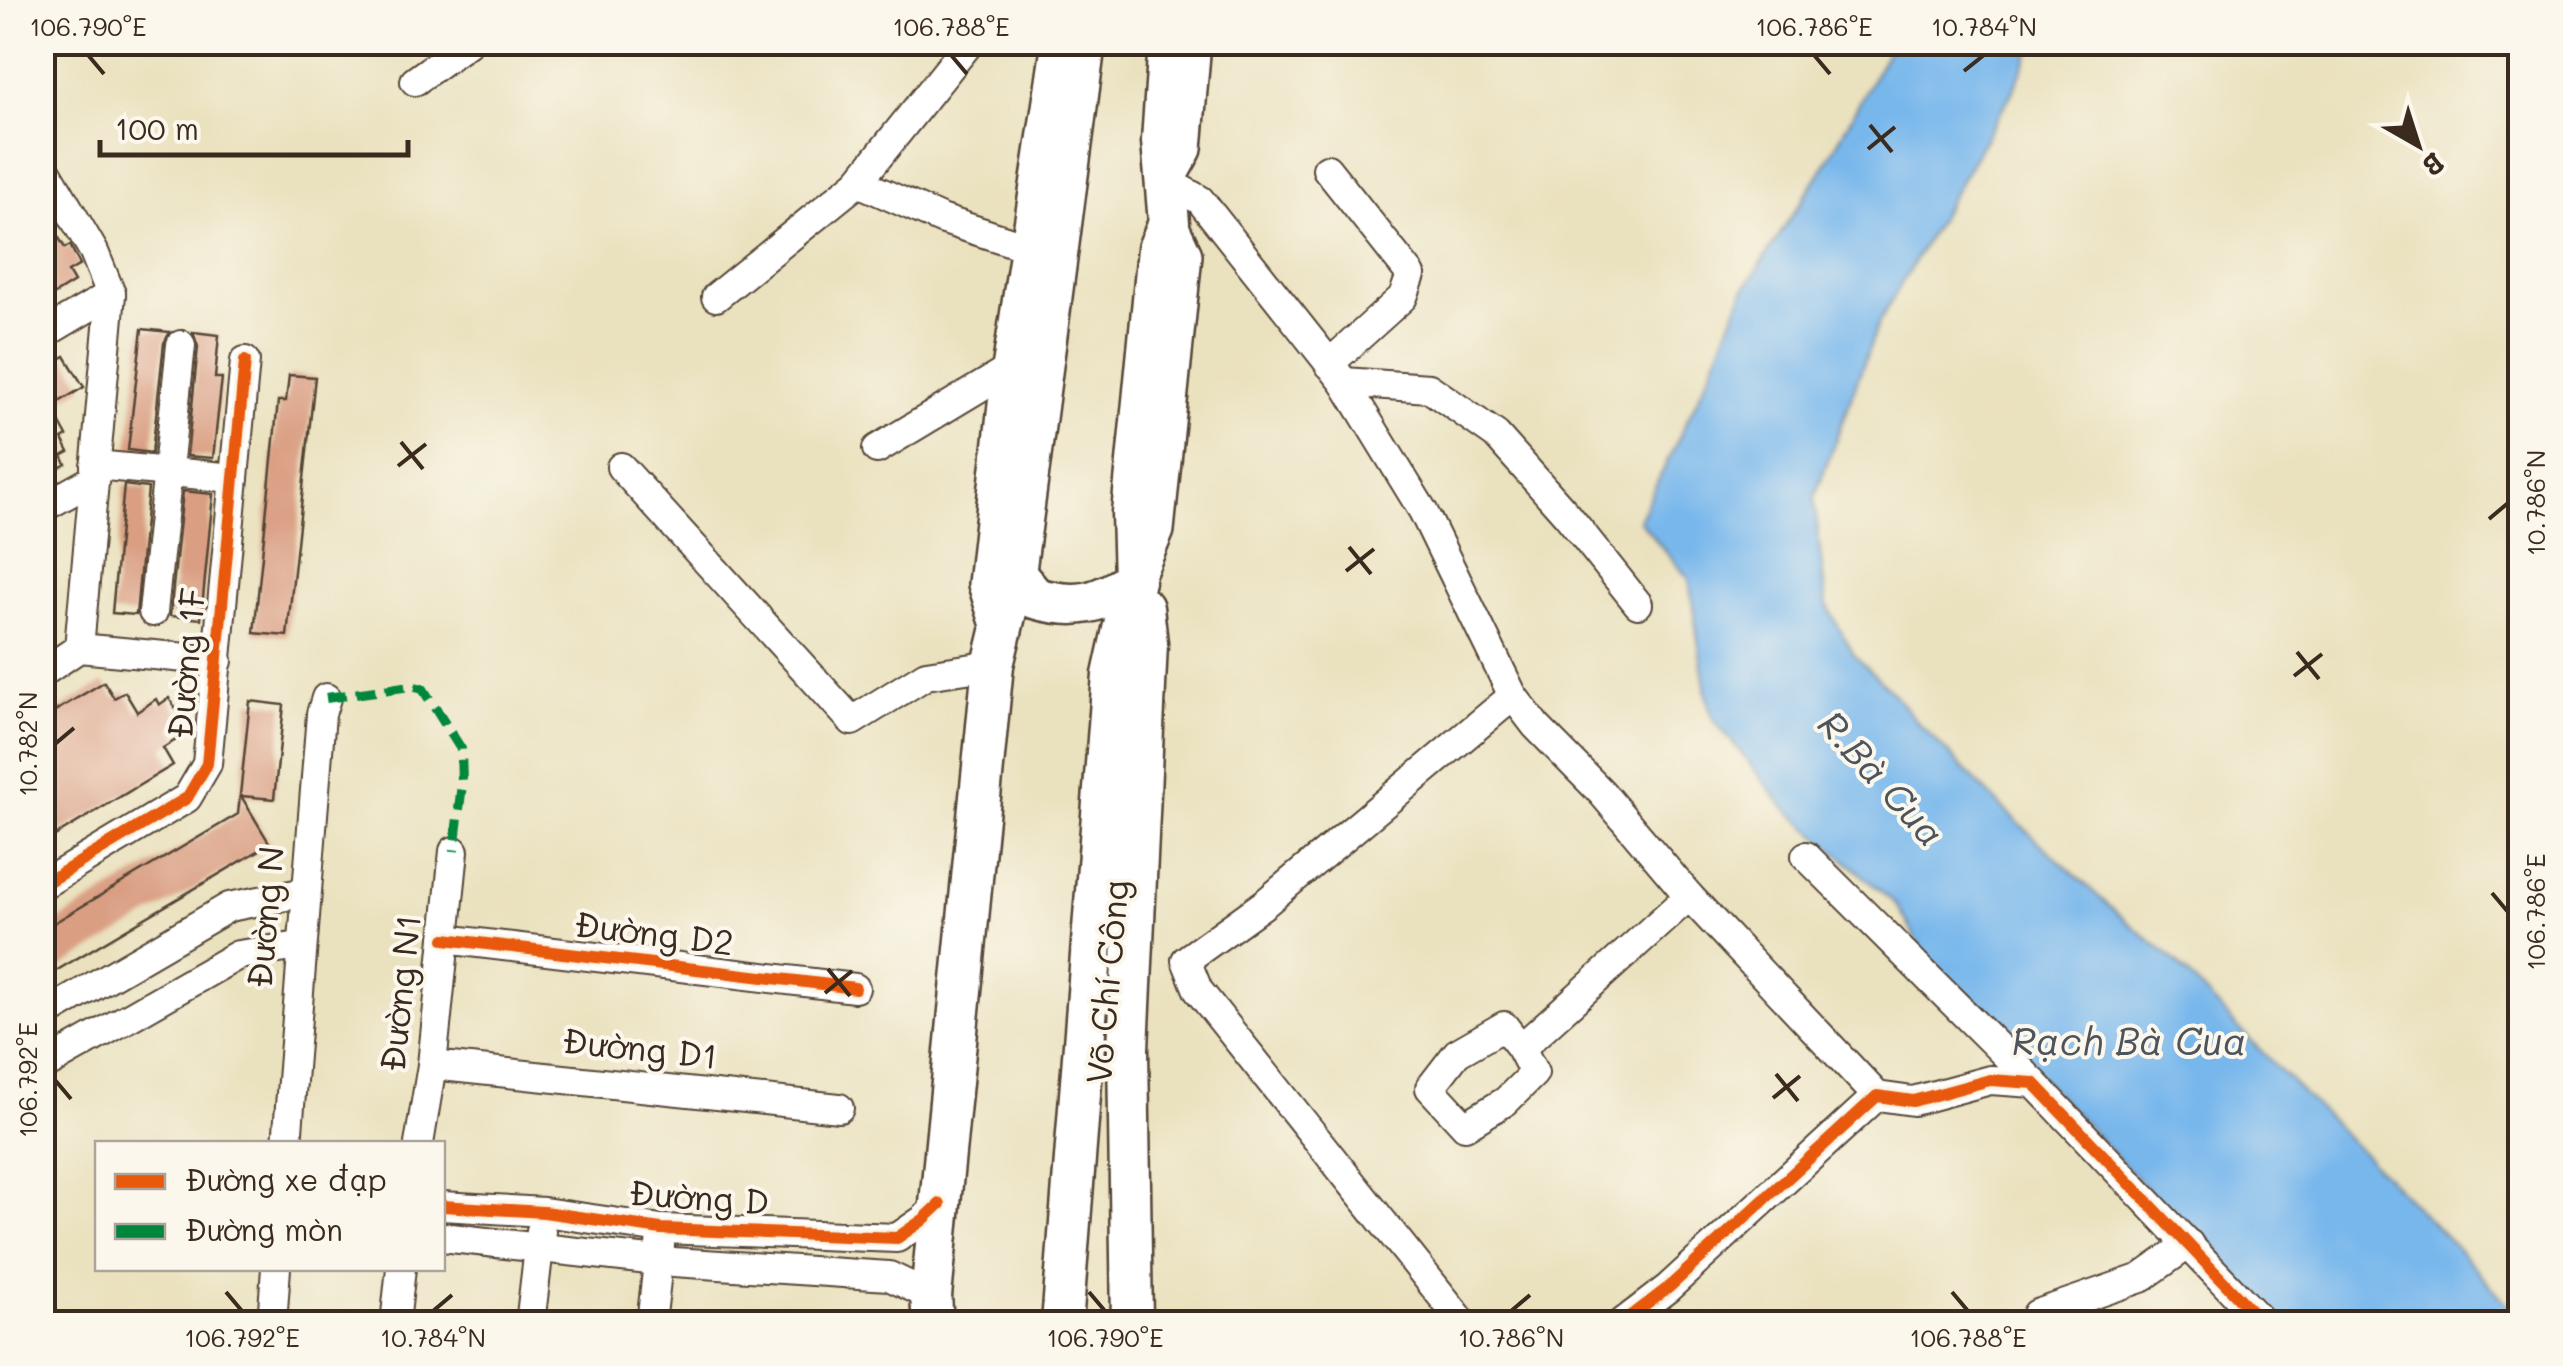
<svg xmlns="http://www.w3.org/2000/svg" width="2563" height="1366" font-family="Mali,sans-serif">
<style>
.water{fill:#78b7ec;stroke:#5a7085;stroke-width:2.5}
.building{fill:#da9f83}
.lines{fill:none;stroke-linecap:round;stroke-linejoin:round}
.minor-casing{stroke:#554536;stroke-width:32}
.major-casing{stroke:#554536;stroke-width:40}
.highway-casing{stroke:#554536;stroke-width:45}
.minor{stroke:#fff;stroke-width:28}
.major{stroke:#fff;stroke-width:35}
.highway{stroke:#fff;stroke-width:40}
.quiet{stroke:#00873e;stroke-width:10;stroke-dasharray:20 10;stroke-linecap:butt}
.cycleway-casing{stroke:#fbf7ec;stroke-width:19}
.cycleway{stroke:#e8590c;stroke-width:12}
.ticks{fill:none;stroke:#3b2a1e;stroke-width:4}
.labels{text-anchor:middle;stroke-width:8;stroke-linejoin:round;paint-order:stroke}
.street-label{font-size:35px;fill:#3b2a1e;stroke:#fbf7ec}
.water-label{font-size:38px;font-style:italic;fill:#4d545c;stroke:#fbf7ec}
.neatline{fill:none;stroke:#3b2a1e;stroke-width:4}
.ticks-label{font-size:25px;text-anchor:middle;fill:#3b2a1e}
</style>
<rect width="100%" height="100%" fill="#fbf7ec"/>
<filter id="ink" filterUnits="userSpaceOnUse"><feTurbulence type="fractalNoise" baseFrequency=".01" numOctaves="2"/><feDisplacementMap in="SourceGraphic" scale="20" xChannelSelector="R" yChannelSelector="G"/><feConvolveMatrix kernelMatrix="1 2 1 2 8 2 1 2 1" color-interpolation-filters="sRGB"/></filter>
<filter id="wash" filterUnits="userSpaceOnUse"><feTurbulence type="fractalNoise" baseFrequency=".0048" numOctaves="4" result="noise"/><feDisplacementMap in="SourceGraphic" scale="40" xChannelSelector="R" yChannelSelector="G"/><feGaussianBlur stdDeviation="2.25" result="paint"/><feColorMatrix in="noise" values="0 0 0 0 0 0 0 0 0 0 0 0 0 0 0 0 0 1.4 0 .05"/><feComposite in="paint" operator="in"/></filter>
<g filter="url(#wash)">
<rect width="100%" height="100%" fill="#eae1be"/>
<!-- water -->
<path class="water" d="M1892,43H2034L2014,89L1878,324L1814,498L1826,603L1854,655L1893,693L1918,723L2015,820L2111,908L2174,960L2241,1031L2456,1247L2520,1318V1323H2278L2216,1252L2147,1189L1928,959L1897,905L1785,808L1712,717L1706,693L1689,579L1639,520L1710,373L1744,290L1828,160Z"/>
<g id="blocks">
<!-- building -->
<g class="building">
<path d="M42,218L56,240L59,238L65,248L70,245L80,265L68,272L74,282L42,302Z"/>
<path d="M142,329L170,332L164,343L152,453L128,450Z"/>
<path d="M193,332L219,335L215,378H222L213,458L187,456L198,347Z"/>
<path d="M65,356L84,387L42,412V369Z"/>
<path d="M289,375L315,377L287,636L254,633L278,401H286Z"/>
<path d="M56,416L67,436L62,439L69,452L62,456L66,464L42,478V424Z"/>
<path d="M124,485L148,488L136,615L112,613Z"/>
<path d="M183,491L213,494L201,619L170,616Z"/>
<path d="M104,682L114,698L125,692L137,712L156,699L159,705L169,698L183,720L172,727L179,738L163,748L173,765L53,837L42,820V719Z"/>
<path d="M250,701L284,705L274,799L241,796L270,844L42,979V930L238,814Z"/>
</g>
</g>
</g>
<g filter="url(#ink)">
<use href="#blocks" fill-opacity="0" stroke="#554536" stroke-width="2.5"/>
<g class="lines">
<defs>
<g id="minor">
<path d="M415,81L469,42"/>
<path d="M42,163L94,252L111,294L79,648"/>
<path d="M1327,169L1411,275L1403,297L1329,364"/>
<path d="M1166,181L1200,200L1344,382L1423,511L1513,696L1536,726L1602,793L1689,896L1877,1096L1913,1101L1990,1080L2034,1083L2264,1324"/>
<path d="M858,182L941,219L1030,248"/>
<path d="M716,297L858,182L970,42"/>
<path d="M42,335L111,294"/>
<path d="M1344,382L1429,388L1496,435L1568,516L1638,604"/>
<path d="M877,449L1010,369"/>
<path d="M95,465L234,478"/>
<path d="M621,467L852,721L926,675L993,665"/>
<path d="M42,508L94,479"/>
<path d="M153,612L181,345"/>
<path d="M42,673L79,648L218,661"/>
<path d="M1806,856L2034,1083"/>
<path d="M42,885L187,798L207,764L245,361"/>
<path d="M445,939L855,988"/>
<path d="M42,1016L229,907L306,892"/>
<path d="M1504,1026L1521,1048L1534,1073L1506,1101L1465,1126L1430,1088L1457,1053Z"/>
<path d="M1521,1048L1689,896"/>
<path d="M432,1065L839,1108"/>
<path d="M42,1067L238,955L300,946"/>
<path d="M287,1144L321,714L326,698"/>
<path d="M419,1144L432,1065L454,851"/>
<path d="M442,1206L544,1212L661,1229L897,1238L923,1220L940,1204"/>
<path d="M442,1237L658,1261L889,1276L931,1296"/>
<path d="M2037,1314L2141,1278L2189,1244"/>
<path d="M272,1324L276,1268"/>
<path d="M395,1324L401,1268"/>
<path d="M530,1324L541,1231"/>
<path d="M651,1324L660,1245"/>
<path d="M1464,1324L1198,990L1186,960L1264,904L1513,696"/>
<path d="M1621,1324L1668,1288L1877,1096"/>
</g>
<g id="major">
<path d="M1166,181L1184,149L1193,42"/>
<path d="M1135,579L1156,530L1184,255L1169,223"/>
<path d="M1000,628L986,584L1010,369L1060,42"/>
</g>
<g id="highway">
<path d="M1015,574L1035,598C1077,610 1099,604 1134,580"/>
<path d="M933,1324L931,1296L940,1204L993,665L1015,574L1085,42"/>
<path d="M1062,1324L1113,675L1134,580L1132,513L1158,249L1169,223L1162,141L1169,42"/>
<path d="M1132,1324L1128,1049L1147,643L1143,608"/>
</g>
</defs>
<!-- minor casing -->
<use href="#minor" class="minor-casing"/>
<!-- major casing -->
<use href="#major" class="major-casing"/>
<!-- highway casing -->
<use href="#highway" class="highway-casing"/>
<!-- minor -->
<use href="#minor" class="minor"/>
<!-- major -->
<use href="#major" class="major"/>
<!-- highway -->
<use href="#highway" class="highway"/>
<!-- quiet -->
<path class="quiet" d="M326,698L411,686L423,689L461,749L462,784L454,851"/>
<defs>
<g id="cycleway">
<path d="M42,885L187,798L207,764L245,361"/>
<path d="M445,939L855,988"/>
<path d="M442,1206L544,1212L661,1229L897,1238L923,1220L940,1204"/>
<path d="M1621,1324L1668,1288L1877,1096L1913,1101L1990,1080L2034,1083L2264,1324"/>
</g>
</defs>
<!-- cycleway casing -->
<use href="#cycleway" class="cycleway-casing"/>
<!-- cycleway -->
<use href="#cycleway" class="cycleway"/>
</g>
</g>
<!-- ticks -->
<path class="ticks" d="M88,55L104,74M951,55L967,74M1814,55L1830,74M1964,71L1984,55M1870,125L1892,152M1868,149L1895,127M401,442L423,469M398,466L426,444M2489,519L2508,503M1349,547L1371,574M1346,571L1374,549M2297,652L2319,679M2294,676L2322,654M55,744L74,728M2492,893L2508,912M828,969L850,996M825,993L852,971M1776,1074L1798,1101M55,1080L71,1099M1773,1098L1800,1076M226,1292L242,1311M1089,1292L1105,1311M1952,1292L1968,1311M433,1311L452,1295M1511,1311L1530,1295"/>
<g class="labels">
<!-- street labels -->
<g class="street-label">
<text transform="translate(187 663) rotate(-85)" y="12">Đường 1F</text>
<text transform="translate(266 917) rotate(-85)" y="12">Đường N</text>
<text transform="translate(654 934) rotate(7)" y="12">Đường D2</text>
<text transform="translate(1108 982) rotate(-85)" y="12">Võ Chí Công</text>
<text transform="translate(401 993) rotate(-84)" y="12">Đường N1</text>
<text transform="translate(640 1049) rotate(6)" y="12">Đường D1</text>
<text transform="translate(699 1198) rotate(4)" y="12">Đường D</text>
</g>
<!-- water labels -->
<g class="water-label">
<text transform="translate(1881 779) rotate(48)" y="13">R.Bà Cua</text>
<text x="2129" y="1055">Rạch Bà Cua</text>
</g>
</g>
<!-- margin -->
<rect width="2563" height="1366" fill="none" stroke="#fbf7ec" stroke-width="110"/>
<!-- legend -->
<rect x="95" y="1141" width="350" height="130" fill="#fbf7ec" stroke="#aea59a" stroke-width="2.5"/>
<rect x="115" y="1174" width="50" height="15" fill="#e8590c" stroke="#aea59a" stroke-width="2.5"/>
<text x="185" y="1191" font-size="30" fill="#3b2a1e">Đường xe đạp</text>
<rect x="115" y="1224" width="50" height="15" fill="#00873e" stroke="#aea59a" stroke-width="2.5"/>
<text x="185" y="1241" font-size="30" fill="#3b2a1e">Đường mòn</text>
<!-- north arrow -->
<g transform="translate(2418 145) rotate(141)" stroke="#fbf7ec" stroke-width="8" paint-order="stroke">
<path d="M0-8L18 38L0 25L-18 38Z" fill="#3b2a1e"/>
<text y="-15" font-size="28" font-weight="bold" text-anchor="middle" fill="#3b2a1e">B</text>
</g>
<!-- scale -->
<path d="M100 140v15h308v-15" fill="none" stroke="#3b2a1e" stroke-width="5"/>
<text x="115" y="140" font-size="30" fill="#3b2a1e" stroke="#fbf7ec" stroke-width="8" paint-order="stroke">100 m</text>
<rect x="55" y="55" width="2453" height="1256" class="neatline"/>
<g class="ticks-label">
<text x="88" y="36">106.790°E</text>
<text x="951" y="36">106.788°E</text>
<text x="1814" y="36">106.786°E</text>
<text x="1984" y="36">10.784°N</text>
<text transform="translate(2536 503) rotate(-90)" y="9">10.786°N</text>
<text transform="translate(28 744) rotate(-90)" y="9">10.782°N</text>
<text transform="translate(2536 912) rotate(-90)" y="9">106.786°E</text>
<text transform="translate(28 1080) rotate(-90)" y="9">106.792°E</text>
<text x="242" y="1347">106.792°E</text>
<text x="433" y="1347">10.784°N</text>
<text x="1105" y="1347">106.790°E</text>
<text x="1511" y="1347">10.786°N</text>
<text x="1968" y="1347">106.788°E</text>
</g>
</svg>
